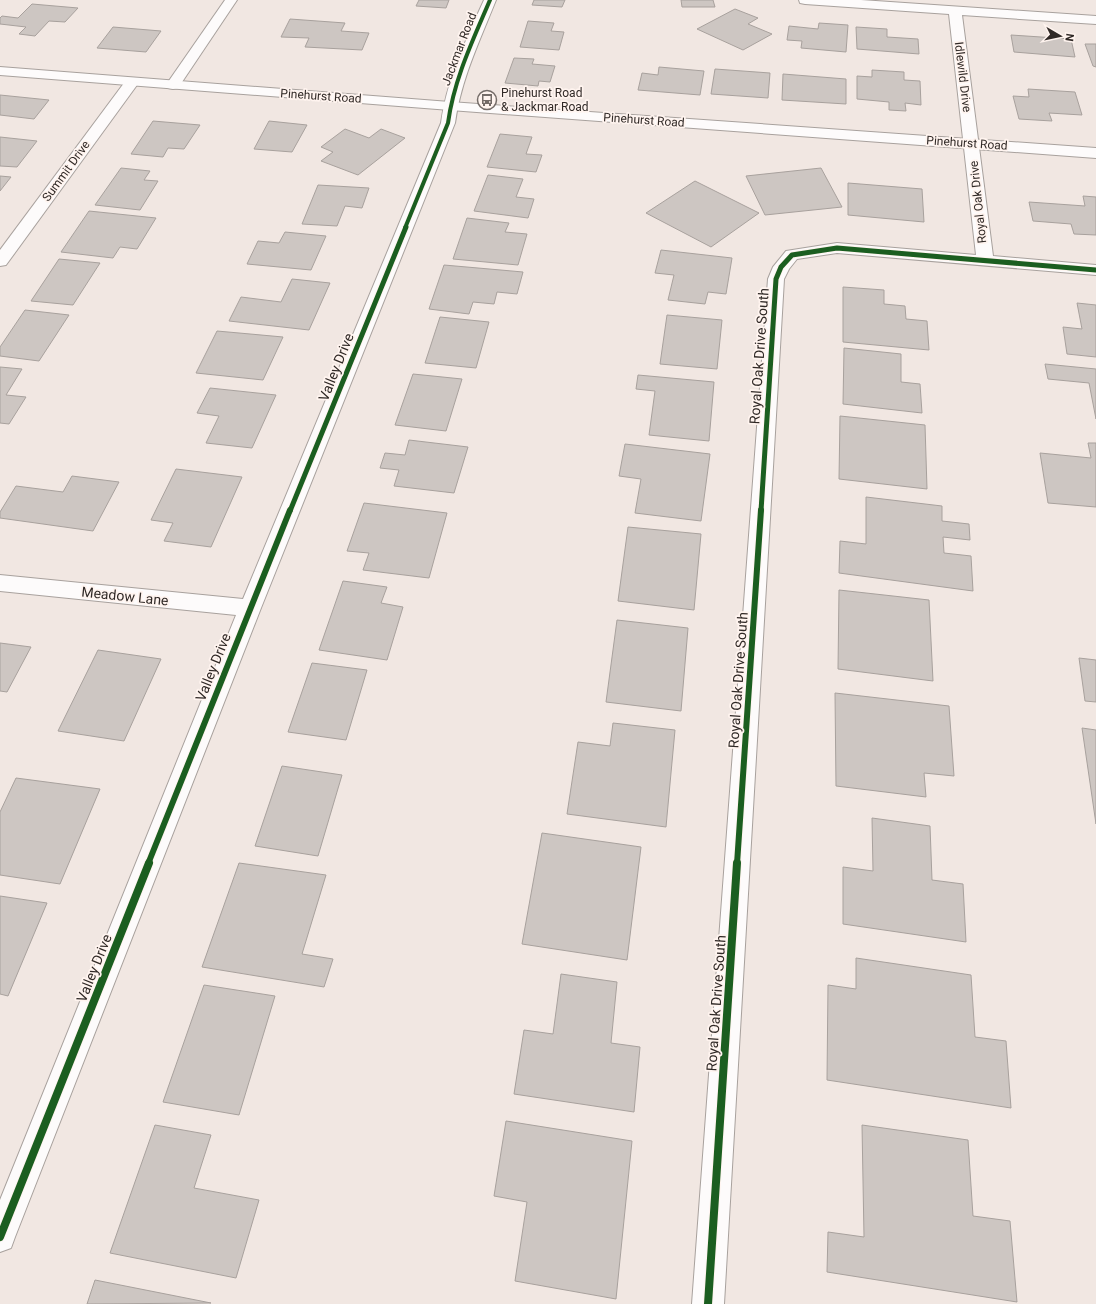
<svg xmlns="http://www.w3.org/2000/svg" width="1096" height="1304" font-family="Roboto,sans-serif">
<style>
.building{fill:#cdc6c2;stroke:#a8a19d}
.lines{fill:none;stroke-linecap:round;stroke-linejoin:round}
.minor-casing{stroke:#a8a19d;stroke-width:2}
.tertiary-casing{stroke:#a8a19d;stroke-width:2}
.minor{fill:#fdfbfb;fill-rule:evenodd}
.tertiary{fill:#fdfbfb;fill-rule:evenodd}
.cycleway-far3-casing{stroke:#fff4ef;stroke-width:5.5}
.cycleway-far2-casing{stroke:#fff4ef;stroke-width:7}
.cycleway-far1-casing{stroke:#fff4ef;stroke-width:8}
.cycleway-casing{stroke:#fff4ef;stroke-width:10}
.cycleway-far3{stroke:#1b5e20;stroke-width:4}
.cycleway-far2{stroke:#1b5e20;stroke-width:5}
.cycleway-far1{stroke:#1b5e20;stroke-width:6}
.cycleway{stroke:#1b5e20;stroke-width:8}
.labels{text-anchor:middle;stroke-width:3.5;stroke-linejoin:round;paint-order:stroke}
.far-street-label{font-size:12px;fill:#302926;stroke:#fff4ef}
.far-poi-label{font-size:12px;fill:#302926;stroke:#fff4ef;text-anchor:start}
.street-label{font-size:14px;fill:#302926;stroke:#fff4ef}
</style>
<rect width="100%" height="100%" fill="#f1e7e2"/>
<!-- building -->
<g class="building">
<path d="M419,0H449L446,8L416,6Z"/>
<path d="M534,0H565L562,7L532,5Z"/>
<path d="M681,0H713L715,7H682Z"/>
<path d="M32,4L78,8L65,22L49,21L35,36L19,34L26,27L0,24V18L2,16L18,18Z"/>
<path d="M735,9L758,18L748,24L772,34L743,50L697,29Z"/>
<path d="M290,19L345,23L341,31L369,33L362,50L305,47L309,38L281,37Z"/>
<path d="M528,21L554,23L551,31L564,32L559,50L520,47Z"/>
<path d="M819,23L848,25L846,52L801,48L802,41L787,40L789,26L818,29Z"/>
<path d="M113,27L161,31L146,52L97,48Z"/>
<path d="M856,27L887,29V37L918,39L919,54L857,49Z"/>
<path d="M1011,35L1071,39L1075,57L1014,52Z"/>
<path d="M1085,44H1096V67L1093,66Z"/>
<path d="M514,58L534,59L532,64L555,66L550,82L539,81L538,86L505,83Z"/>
<path d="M659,67L704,71L700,95L638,90L642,73L658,75Z"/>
<path d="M715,69L770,73L768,98L711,94Z"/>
<path d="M872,70L904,72V80L920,81L921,105L905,103L906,111L889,110V102L857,99V76L872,77Z"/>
<path d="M783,74L846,79V104L782,100Z"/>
<path d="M1028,89L1075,92L1082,115L1049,113L1052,121L1019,119L1013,96L1029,97Z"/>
<path d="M0,95L49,100L34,119L0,115Z"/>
<path d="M153,121L200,125L184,149L168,148L163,157L131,154Z"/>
<path d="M269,121L307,125L292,152L254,149Z"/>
<path d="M345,129L369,138L381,129L405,138L358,175L321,161L333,152L321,147Z"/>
<path d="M500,134L532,137L526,154L542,155L536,172L487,167Z"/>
<path d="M0,137L37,141L17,167L0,166Z"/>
<path d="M121,168L150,171L144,180L158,181L140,210L95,205Z"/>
<path d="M821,168L842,207L765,215L746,176Z"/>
<path d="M488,175L523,179L516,197L534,199L528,218L474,211Z"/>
<path d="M0,176L11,177L0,191Z"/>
<path d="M695,181L759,213L711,247L646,213Z"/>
<path d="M848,183L922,189L924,222L848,215Z"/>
<path d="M318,185L369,188L362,208L345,206L337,226L302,224Z"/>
<path d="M1083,196L1096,197V235L1074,234L1071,224L1033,221L1029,202L1085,206Z"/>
<path d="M89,211L156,218L137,249L120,247L113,258L61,252Z"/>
<path d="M467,218L509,223L505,232L527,234L518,265L453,259Z"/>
<path d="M285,232L326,236L311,270L247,264L258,241L279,243Z"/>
<path d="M661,250L732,258L726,294L708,292L705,304L668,300L674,275L655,273Z"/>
<path d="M59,259L100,263L73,305L31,301Z"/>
<path d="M444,265L523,272L517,294L497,292L494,304L473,302L469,314L429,309Z"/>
<path d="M292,279L330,283L309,330L229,321L241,297L281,302Z"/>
<path d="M843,287L884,290V304L905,306L906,319L927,321L929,350L843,342Z"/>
<path d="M1077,303L1096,305V357L1067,354L1063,327L1082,329Z"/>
<path d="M25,310L69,315L39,361L0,356V347Z"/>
<path d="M667,315L722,320L717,369L660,364Z"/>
<path d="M440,317L489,322L476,368L425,363Z"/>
<path d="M217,331L283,337L263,380L196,373Z"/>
<path d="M844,348L901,354V382L920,384L922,413L843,404Z"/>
<path d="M1045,364L1096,369V419L1089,383L1048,379Z"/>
<path d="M0,367L22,369L6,395L26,397L9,424L0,423Z"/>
<path d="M413,374L462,379L446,431L395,425Z"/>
<path d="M638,375L714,382L709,441L649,435L655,391L636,389Z"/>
<path d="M210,388L276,395L252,448L206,443L219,416L197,413Z"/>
<path d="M840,416L925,425L927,489L839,479Z"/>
<path d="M409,440L468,447L454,493L394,486L399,470L380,468L385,453L405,455Z"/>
<path d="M1088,443H1096V507L1048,503L1040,453L1091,458Z"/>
<path d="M625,444L710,454L701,521L635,513L641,479L619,476Z"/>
<path d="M176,469L242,477L211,547L164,541L173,523L151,520Z"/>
<path d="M72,476L119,482L93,531L0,518V512L16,486L63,492Z"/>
<path d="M866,497L942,506V521L969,524L970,540L943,537L944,553L971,556L973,591L839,573L840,541L866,544Z"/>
<path d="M364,503L447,513L429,578L363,570L369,553L347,551Z"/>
<path d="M628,527L701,534L694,610L618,601Z"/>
<path d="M343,581L387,587L381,603L403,607L387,660L319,650Z"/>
<path d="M839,590L929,600L933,681L838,669Z"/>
<path d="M617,620L688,628L681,711L606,702Z"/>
<path d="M0,643L31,647L7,692L0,691Z"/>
<path d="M98,650L161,659L124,741L58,731Z"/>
<path d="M1079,658L1096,660V702L1085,701Z"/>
<path d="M312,663L367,670L346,740L288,732Z"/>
<path d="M835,693L949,706L954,776L924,773L926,797L836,786Z"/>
<path d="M613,723L675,730L666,827L567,814L578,742L610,746Z"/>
<path d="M1082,728L1096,730V824Z"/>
<path d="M282,766L342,775L318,856L255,846Z"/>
<path d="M16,778L100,789L60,884L0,875V812Z"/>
<path d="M872,818L930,826L932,880L963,884L966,942L843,924V867L873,871Z"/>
<path d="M542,833L641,847L627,960L522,944Z"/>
<path d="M239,863L326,875L302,954L333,959L324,987L202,967Z"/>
<path d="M0,896L47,903L8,996L0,994Z"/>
<path d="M856,958L971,975L975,1037L1006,1041L1011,1108L827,1080L828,985L856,989Z"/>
<path d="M561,974L617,982L611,1043L640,1047L634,1112L514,1094L524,1030L553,1034Z"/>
<path d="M204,985L275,996L239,1115L163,1102Z"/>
<path d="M506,1121L632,1141L616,1299L515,1281L527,1202L494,1196Z"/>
<path d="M155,1125L211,1135L194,1188L259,1200L236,1278L110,1253Z"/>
<path d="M862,1125L968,1140L973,1216L1010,1221L1017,1302L827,1272L828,1232L864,1237Z"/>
<path d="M95,1280L211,1303L87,1304Z"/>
</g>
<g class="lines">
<defs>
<g id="minor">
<path d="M225,0H237L178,88L173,89L168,88L166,85Z"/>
<path d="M484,0H496C480,40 461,79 455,123L261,608L15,1237L11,1248L0,1252V1200L236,615L0,591V575L243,599L441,123C447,79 466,40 484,0Z"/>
<path d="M799,0H861L1096,16V24L962,15L993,256L1096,265V275L837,253L797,259L789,269L784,279L724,1304H692L768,279L773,267L786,251L837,243L976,255L949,14L805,4L800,3Z"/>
<path d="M132,78L137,79L139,82L137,85L6,265L0,266V250L127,79Z"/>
</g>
<path id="tertiary" d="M0,67L450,102L1096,148V158L450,110L0,75Z"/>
</defs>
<!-- minor casing -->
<use href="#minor" class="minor-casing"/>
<!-- tertiary casing -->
<use href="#tertiary" class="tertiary-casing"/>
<!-- minor -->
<use href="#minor" class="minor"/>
<!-- tertiary -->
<use href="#tertiary" class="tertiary"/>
<defs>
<path id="cycleway-far3" d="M405,228L448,123C454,79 473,40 490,0"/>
<g id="cycleway-far2">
<path d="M290,511L406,227"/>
<path d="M761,511L776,279L781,267L792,255L837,248L1096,270"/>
</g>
<g id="cycleway-far1">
<path d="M148,864L290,510"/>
<path d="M737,864L761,510"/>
</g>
<g id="cycleway">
<path d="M0,1237L149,863"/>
<path d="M708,1304L737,863"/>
</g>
</defs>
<!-- cycleway-far3 casing -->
<use href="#cycleway-far3" class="cycleway-far3-casing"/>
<!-- cycleway-far2 casing -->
<use href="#cycleway-far2" class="cycleway-far2-casing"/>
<!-- cycleway-far1 casing -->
<use href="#cycleway-far1" class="cycleway-far1-casing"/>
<!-- cycleway casing -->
<use href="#cycleway" class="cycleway-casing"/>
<!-- cycleway-far3 -->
<use href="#cycleway-far3" class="cycleway-far3"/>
<!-- cycleway-far2 -->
<use href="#cycleway-far2" class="cycleway-far2"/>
<!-- cycleway-far1 -->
<use href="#cycleway-far1" class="cycleway-far1"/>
<!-- cycleway -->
<use href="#cycleway" class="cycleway"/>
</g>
<!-- icons -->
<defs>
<symbol id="bus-ring" viewBox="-11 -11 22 22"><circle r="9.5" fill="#fff4ef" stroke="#746c68" stroke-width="1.5"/><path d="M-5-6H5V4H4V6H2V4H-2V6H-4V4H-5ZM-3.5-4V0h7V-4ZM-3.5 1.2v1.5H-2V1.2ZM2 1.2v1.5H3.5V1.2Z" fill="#746c68"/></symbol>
</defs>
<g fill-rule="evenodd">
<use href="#bus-ring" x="476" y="89" width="22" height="22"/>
</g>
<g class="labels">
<!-- far-street labels -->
<g class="far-street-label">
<text transform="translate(459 49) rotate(-69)" y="4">Jackmar Road</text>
<text transform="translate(963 77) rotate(83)" y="4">Idlewild Drive</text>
<text transform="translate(321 96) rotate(4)" y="4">Pinehurst Road</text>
<text transform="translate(644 120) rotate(4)" y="4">Pinehurst Road</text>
<text transform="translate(967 143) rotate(4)" y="4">Pinehurst Road</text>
<text transform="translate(66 171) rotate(-54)" y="4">Summit Drive</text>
<text transform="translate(978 202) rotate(-96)" y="4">Royal Oak Drive</text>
</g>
<!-- far-poi labels -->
<g class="far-poi-label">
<text x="501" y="97">Pinehurst Road<tspan x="501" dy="14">&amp; Jackmar Road</tspan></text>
</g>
<!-- street labels -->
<g class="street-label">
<text transform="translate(759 356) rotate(-86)" y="5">Royal Oak Drive South</text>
<text transform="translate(336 367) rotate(-68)" y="5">Valley Drive</text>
<text transform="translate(125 596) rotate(6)" y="5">Meadow Lane</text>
<text transform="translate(213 667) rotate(-68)" y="5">Valley Drive</text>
<text transform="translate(738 680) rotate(-86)" y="5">Royal Oak Drive South</text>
<text transform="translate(94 968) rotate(-68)" y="5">Valley Drive</text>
<text transform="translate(716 1003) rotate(-86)" y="5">Royal Oak Drive South</text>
</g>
</g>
<!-- north arrow -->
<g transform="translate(1060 36) rotate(99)" stroke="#fff4ef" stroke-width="3" paint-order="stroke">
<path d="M0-3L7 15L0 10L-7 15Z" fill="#302926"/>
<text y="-6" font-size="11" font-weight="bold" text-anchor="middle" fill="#302926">N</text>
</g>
</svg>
